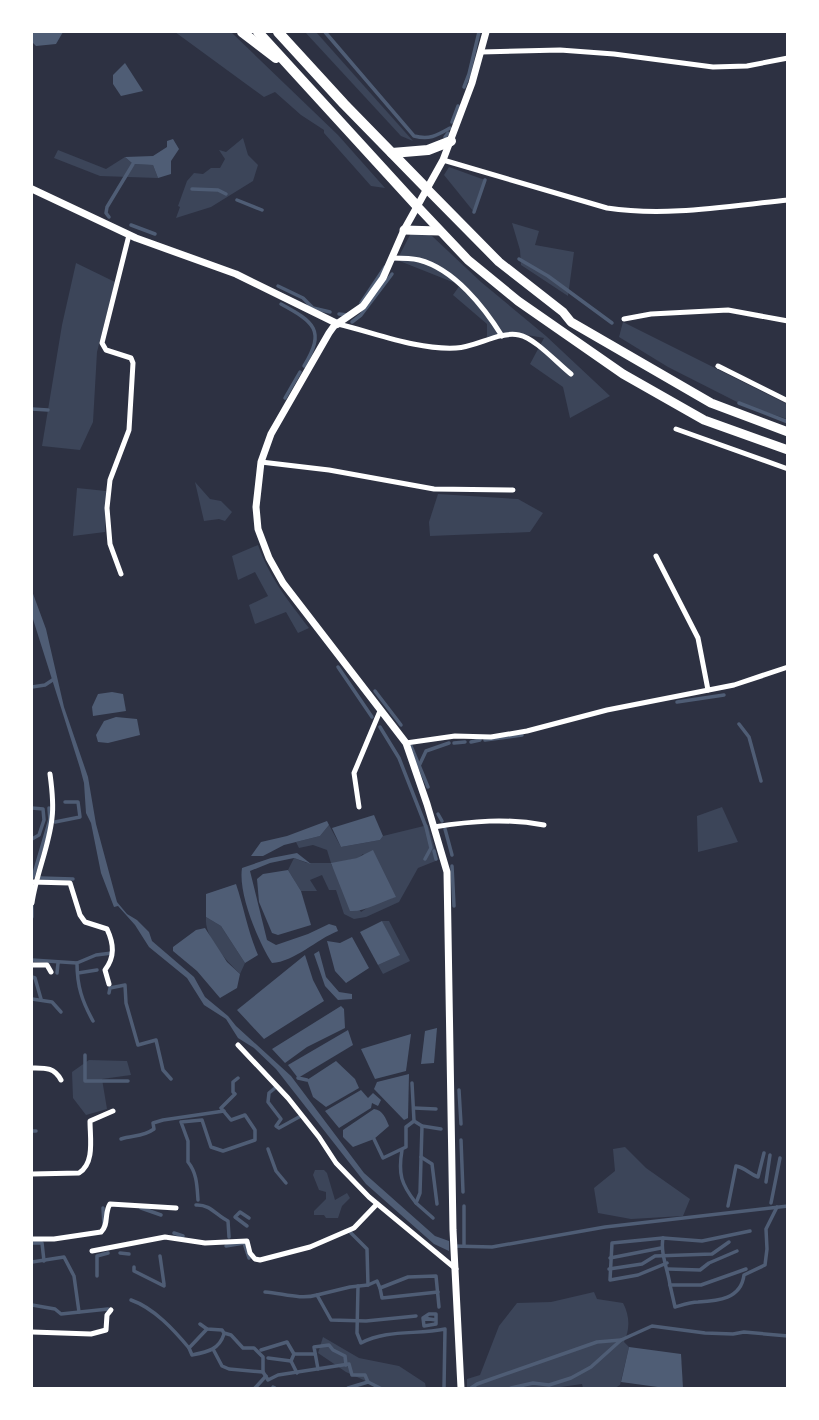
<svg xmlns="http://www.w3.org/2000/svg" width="819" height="1420" font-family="'Asap Condensed',sans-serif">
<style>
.green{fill:#3c4559;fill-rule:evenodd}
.water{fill:#4f5d75}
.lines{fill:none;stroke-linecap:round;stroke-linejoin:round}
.stream{stroke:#4f5d75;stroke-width:3.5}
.minor{stroke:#fff;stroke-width:5}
.tertiary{stroke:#fff;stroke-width:7}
.trunk{stroke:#fff;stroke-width:9}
.motorway{stroke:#fff;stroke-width:10}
</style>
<rect width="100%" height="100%" fill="#2d3142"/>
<!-- green -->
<g class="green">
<path d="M175,32H231L338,135L385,188L371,186L324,133V130L301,115L275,92L264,97Z"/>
<path d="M305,32H316L413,141L401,136Z"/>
<path d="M243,138L248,155L258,165L253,181L211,207L176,218L180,207L178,206L187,181L194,173L203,174L211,168H220L225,159L219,150L226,152Z"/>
<path d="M58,150L106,169L125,157L133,164L153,165L158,178L100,176L54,158Z"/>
<path d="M449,167L485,180L474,212L444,175Z"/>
<path d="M512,223L539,231L535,245L574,252L568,296L521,265L520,250Z"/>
<path d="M411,233H424L432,236L481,282L546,336L610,396L570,418L563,387L530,364L544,338L510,332L487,338V324L453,295L460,285L397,260Z"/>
<path d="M76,263L115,282L97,352L93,422L80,450L42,446L62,325Z"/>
<path d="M623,322L787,404V419L739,403L668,367L619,337Z"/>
<path d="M195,482L210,499L221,501L232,512L225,521L219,519L204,521Z"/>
<path d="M77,488L106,491L105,532L73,536Z"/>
<path d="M438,494L518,499L543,513L530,532L430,536L429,522Z"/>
<path d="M258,545C271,580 287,599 309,628L298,633L286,612L255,624L249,605L268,596L255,572L238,580L232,556Z"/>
<path d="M722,807L738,842L698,852L697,816Z"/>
<path d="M329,825L341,847L380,840L383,836L428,825L438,860L418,868L399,902L366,917L354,919L344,914L336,890H329L322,875L310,880L317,891H301L288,870L294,858L307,863H331L327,850L313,845L299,848L296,842L320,836ZM363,854L395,897L373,904L361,912L331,864L358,858Z"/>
<path d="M206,917L221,926L245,963L240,974C226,960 204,938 206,917Z"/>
<path d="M382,921H389L410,961L383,974L378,965L399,955Z"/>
<path d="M89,1060L127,1061L131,1075L102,1079L107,1109L86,1115L73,1098L72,1072Z"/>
<path d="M625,1147L646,1168L690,1199L683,1216L631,1219L598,1213L594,1188L615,1171L613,1149Z"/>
<path d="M315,1170H324L327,1173L335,1200L347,1193L350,1198L342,1206L338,1218H326L324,1215H314V1211L326,1199V1192L319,1190L313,1175Z"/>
<path d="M594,1292L597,1299L623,1303C630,1316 630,1329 624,1342L629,1347L620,1385L615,1388H583L582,1384L554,1388H467V1379L480,1375L499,1326L517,1303L551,1302Z"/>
<path d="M323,1337L359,1358L399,1366L425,1383L426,1388H381L346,1372L318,1353Z"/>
</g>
<!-- water -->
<g class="water">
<path d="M32,32H63L56,44L36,46L32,42Z"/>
<path d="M125,63L143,91L121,96L113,84V75Z"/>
<path d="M173,139L179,149L171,161V174L158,178L153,165L133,164L125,157L153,156L167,147V141Z"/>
<path d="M32,591L46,629L64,707L88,777L96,824L117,902L127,914L137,920L149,932L152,941L194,977L205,997L228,1016L236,1026L291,1076L364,1173L435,1236L449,1241V1251L434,1244L366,1184L276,1069L254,1048L238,1038L226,1019L204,1005L187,978L149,947L135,925L118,906L114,907L101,873L91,823L86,813L84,783L80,768L32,616Z"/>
<path d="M112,692L123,694L126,711L93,716L92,707L98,694Z"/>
<path d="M116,717L137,719L140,735L108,743L98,742L96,735L104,721Z"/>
<path d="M374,815L383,836L380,840L341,847L332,828Z"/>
<path d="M327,821L329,825L320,836L284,845L263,856H251L261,842L287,836Z"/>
<path d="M373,850L396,897C380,902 365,912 350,911L331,863L357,858Z"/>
<path d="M297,853L311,864L294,858L270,863L250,871L267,940L276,945L308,934L329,924L336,926L338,931C317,939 294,962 272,963C258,941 238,894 242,868L271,858Z"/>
<path d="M288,870L301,891L311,925L278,935L272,933L259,902L257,879L263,874Z"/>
<path d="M236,884C244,908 248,932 258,955L245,963L221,926L206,917V894Z"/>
<path d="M382,921L400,955L378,965L360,932Z"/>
<path d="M205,928L227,962L240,974L237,988L220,998L197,971L173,951V947L196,930Z"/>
<path d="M352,937L369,968L346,983L335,971L327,941L340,943Z"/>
<path d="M319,951L326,977L339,992L352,994V999L338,1000L325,986L314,954Z"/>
<path d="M305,955L313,980L324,1001L264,1039L237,1010Z"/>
<path d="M341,1006L344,1009L345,1028L307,1047L285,1063L272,1049Z"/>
<path d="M437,1028L434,1063L421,1064L425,1031Z"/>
<path d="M348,1030L353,1045L298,1078L288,1065Z"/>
<path d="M411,1034L406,1071L375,1079L361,1049Z"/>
<path d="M336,1061L355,1079L359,1088L326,1107L313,1097L307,1080Z"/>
<path d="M409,1074L408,1118L404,1120L374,1089L377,1082Z"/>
<path d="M361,1090L368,1098L373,1093L381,1100L378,1106L372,1103L371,1108L339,1128L325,1111Z"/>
<path d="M374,1109C383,1110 386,1119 389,1126L374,1139L353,1147L343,1137V1130Z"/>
<path d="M629,1347L681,1354L683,1388H665L621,1382Z"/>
</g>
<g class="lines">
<!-- stream -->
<g class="stream">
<path d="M325,32L414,136C429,140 436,136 450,128"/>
<path d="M464,87L469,74L479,32"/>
<path d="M452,122L458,106"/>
<path d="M445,137L448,133"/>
<path d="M192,189L218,190L226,194"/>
<path d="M237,200L262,210"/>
<path d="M474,212L485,180"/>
<path d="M109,217L106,213L107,207L133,164"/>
<path d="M131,225L155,234"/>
<path d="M519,259L548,276L612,323"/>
<path d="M278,286L303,298L313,308L330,312"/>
<path d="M361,303L385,267"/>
<path d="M281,304C314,322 326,330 304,366"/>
<path d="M339,314L348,315"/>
<path d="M352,322L361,315L392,274"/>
<path d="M285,398L300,372"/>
<path d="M739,403L788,422"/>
<path d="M32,409L48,410"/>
<path d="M338,667L372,717"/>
<path d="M32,687L45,685L54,679"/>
<path d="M375,691L401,725"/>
<path d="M677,702L724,695"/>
<path d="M739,724L749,737L761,781"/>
<path d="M380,727L399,758L426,827L431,848L425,859"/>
<path d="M485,740L522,735"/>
<path d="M471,742L480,740"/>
<path d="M454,743L465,742"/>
<path d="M411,746L428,787"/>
<path d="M419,766L426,751L449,743"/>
<path d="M32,808L43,809L44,820L39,835L32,839"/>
<path d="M49,808L50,820"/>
<path d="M438,814L442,821"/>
<path d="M55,822L80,817L78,802H65"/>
<path d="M445,829L452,855"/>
<path d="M434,851L436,859"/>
<path d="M452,866L454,906"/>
<path d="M33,877L50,819"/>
<path d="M40,878L73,879"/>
<path d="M32,917V902"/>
<path d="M32,960L77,963"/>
<path d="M57,973L58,963"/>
<path d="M78,973L97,970"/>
<path d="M32,977L35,978L41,999"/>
<path d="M109,993L110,988L125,985L126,1003L138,1045L156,1040L163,1070L171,1079"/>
<path d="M32,999L52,1002L61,1012"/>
<path d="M93,1021C82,1001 77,986 77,963L96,955L112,953"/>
<path d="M85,1055V1081H128"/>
<path d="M298,1078L307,1080"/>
<path d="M275,1088L269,1093L268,1102L281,1119L276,1126L279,1128L299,1117"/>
<path d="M459,1090L461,1124"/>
<path d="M414,1108L436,1109"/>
<path d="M414,1121L422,1126L441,1129"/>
<path d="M422,1126L420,1193L416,1203L433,1218"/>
<path d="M32,1131H36"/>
<path d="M121,1139C133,1135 143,1137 154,1129L153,1123L163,1120L224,1111"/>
<path d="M374,1139L383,1158L406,1147V1127L414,1121L412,1083"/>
<path d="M461,1140L463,1192"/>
<path d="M268,1149L276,1171L286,1183"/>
<path d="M402,1150C398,1174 401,1184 416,1203"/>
<path d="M421,1157L432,1164L437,1204"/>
<path d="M766,1182L770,1155"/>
<path d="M198,1200C197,1186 197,1173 188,1162V1141L181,1122L202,1120L211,1147L223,1151L255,1140V1130L245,1115L231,1120L221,1108L235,1094L233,1092V1082L238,1078"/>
<path d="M771,1203L780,1158"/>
<path d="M196,1205C210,1204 217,1216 228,1221L229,1237"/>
<path d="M728,1206L736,1166C746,1168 749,1174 758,1177L764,1153"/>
<path d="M103,1208L104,1225"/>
<path d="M141,1208L161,1215"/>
<path d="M247,1226L235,1217L240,1212L249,1218"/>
<path d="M174,1233L183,1236"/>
<path d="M351,1233L367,1249L368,1285"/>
<path d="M663,1238C660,1253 668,1270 670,1285H701L746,1269"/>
<path d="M32,1243H42L44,1261"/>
<path d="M226,1246L244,1243L249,1258"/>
<path d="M453,1246L492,1247L605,1227L788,1206"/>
<path d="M464,1246V1206"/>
<path d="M120,1253L129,1254"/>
<path d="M160,1256L164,1284"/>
<path d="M610,1258L661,1248"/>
<path d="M32,1262L64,1257L74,1276L79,1312"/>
<path d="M667,1263L638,1275L610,1280L612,1243L663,1238L702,1241L750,1231"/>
<path d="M134,1267V1271L164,1286"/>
<path d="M609,1269L642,1264L655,1256L712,1254L729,1242"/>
<path d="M668,1269L700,1270L709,1263L737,1251"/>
<path d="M97,1276V1256L108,1253"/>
<path d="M670,1285L675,1307C682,1305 691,1302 698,1302C718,1301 741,1299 744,1275L765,1265L767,1249L766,1229L777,1207"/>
<path d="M358,1286L357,1333L361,1343C387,1329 417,1335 445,1329L444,1388"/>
<path d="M380,1288L382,1298L438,1292"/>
<path d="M265,1292C282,1293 300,1300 317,1295L331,1320L366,1321L416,1316"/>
<path d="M317,1295L350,1287L368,1285L377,1281L380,1288L408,1277L436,1276L439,1307"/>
<path d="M131,1300C154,1308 174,1330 189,1348"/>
<path d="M32,1305L55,1309L61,1314L108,1309"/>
<path d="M423,1318L436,1320V1324L424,1326L423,1318L429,1314H436V1320"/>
<path d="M200,1324L207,1329L222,1330L224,1333L231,1335L243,1348H254L263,1357V1372L268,1380L278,1375L349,1364L352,1375H365L368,1382L380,1388"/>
<path d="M207,1329L189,1348L192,1355C207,1352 219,1350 224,1334"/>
<path d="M213,1349L222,1366L229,1369L263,1372"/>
<path d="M261,1350L287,1342L294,1354"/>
<path d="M268,1358L291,1361"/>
<path d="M318,1369L314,1347L329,1345L333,1350L345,1356L346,1365"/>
<path d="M297,1373L291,1361L294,1354H315"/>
<path d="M273,1387L275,1388"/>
<path d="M255,1388L266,1376"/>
<path d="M348,1388L368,1382"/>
<path d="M471,1388L477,1384L597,1342L621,1340"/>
<path d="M511,1388L533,1383L549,1385L571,1378L591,1367L621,1340L652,1326L705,1333L733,1334L744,1332L788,1336"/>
</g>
<!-- minor -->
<g class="minor">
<path d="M481,52L560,50L614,54L713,67L747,66L788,58"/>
<path d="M443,160L607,208C667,217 728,206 788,200"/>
<path d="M392,258C401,258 411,258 419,260C454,269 484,307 502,336"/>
<path d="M624,319L651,314L728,310L788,321"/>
<path d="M338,324C376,333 417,350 456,348C477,347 499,331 519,335C535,338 558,364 571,374"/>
<path d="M718,366L788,401"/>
<path d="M676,429L788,469"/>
<path d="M261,462L329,470L434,489L513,490"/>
<path d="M656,556L698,638L708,690"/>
<path d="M121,574L110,544L107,508L110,480L129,430L133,363L131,358L106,350L102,343L129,235"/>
<path d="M406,743L455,736L491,737L527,731L607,710L734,685L788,667"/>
<path d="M359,807L354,773L380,711"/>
<path d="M434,827C472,821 507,818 544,825"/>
<path d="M32,882L70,883L80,915L85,922L107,929C114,944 115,957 105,970L109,984"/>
<path d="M32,903C36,874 49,847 52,818C54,803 52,789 50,774"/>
<path d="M32,965H47L51,972"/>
<path d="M238,1045L288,1098L319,1137L336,1163L369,1197L456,1269"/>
<path d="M32,1068C45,1068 54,1067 61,1080"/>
<path d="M32,1174L79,1173C95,1163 90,1138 90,1121L113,1111"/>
<path d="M32,1239H54L101,1232C109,1225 104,1213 110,1204L176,1208"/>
<path d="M92,1251L165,1237L205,1243L247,1241L250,1253L255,1259L260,1260L310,1247L354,1228L377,1204"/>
<path d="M32,1332L91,1334L106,1330L107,1315L111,1310"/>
</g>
<!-- tertiary -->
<g class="tertiary">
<path d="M32,189L136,238L236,274L338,324"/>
<path d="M461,1388L453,1230L447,872L427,804L406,743L283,583L269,558L258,529L256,507L261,462L271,434L329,333L334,326L363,306L383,278L404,230L443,160L472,83L486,32"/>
</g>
<!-- trunk -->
<g class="trunk">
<path d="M427,189L499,262L563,312L571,322L711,403L788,432"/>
<path d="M417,206L468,260L518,301L623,374L704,420L788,450"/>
<path d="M404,230L440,231"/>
</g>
<!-- motorway -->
<g class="motorway">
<path d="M242,32L276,58"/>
<path d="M258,32L417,206"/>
<path d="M278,32L344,104L427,189"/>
<path d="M392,153L428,150L451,141"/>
</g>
</g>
<!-- border -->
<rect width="819" height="1420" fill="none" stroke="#ffffff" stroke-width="66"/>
</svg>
